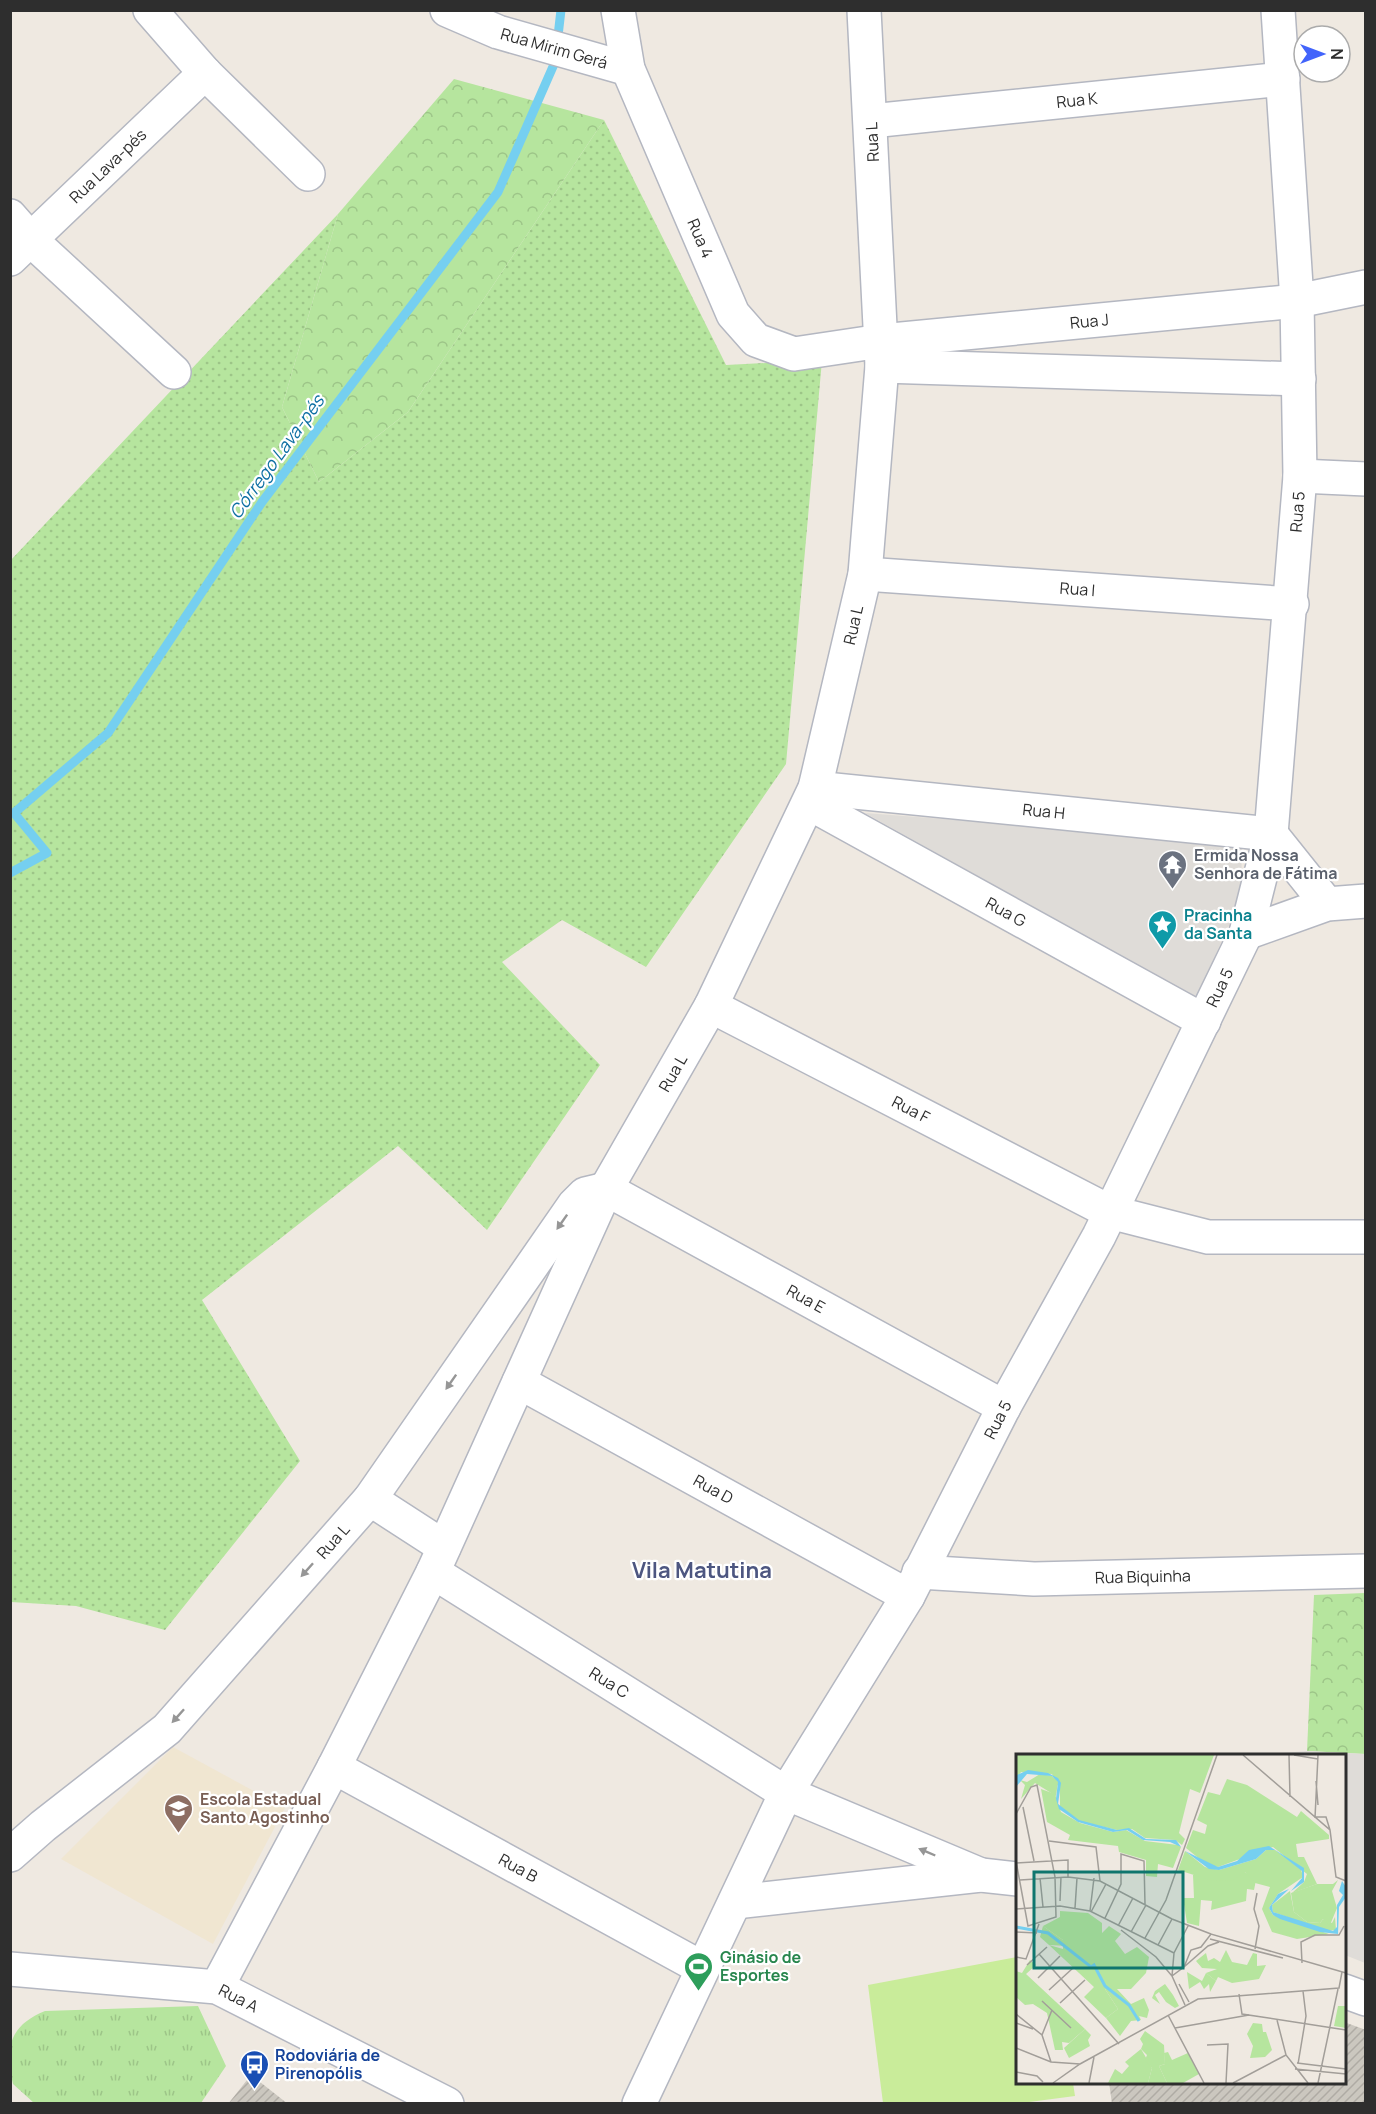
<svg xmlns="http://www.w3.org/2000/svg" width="1376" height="2114" font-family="Manrope,sans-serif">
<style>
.education{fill:#f0e6d1}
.grass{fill:url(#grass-dots)}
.forest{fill:url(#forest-crowns)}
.park{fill:url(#park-tufts)}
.pitch{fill:#c9ec9a}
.plaza{fill:#dfdcd8}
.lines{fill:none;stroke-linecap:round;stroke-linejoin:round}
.stream{stroke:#75cff0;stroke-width:9}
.building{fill:url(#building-hatch)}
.minor-casing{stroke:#b4b7c1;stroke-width:36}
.tertiary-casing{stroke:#b4b7c1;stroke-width:36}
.minor{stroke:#fff;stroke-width:33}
.tertiary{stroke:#fff;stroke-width:33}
.oneway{fill:#969696}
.labels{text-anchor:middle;stroke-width:4.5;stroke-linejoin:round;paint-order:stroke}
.street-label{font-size:16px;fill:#2e2e2e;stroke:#fff}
.worship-label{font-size:16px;font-weight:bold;fill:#5b616d;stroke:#fff;text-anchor:start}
.culture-label{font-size:16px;font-weight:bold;fill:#0d838f;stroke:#fff;text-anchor:start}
.education-label{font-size:16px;font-weight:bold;fill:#785e54;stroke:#fff;text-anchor:start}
.leisure-label{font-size:16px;font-weight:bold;fill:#27864d;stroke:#fff;text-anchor:start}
.transit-label{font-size:16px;font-weight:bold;fill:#164399;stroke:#fff;text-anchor:start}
.water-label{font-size:18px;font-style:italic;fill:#0d6fa3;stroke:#fff}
.district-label{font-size:22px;font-weight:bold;fill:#4d5680;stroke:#fff}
.inset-river{fill:none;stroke:#75cff0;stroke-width:3}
.inset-road{fill:none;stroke:#a29e99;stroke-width:1.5}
.view{fill:#0f766e;fill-opacity:0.15;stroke:#0f766e;stroke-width:3}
.inset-edge{fill:none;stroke:#2e2e2e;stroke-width:3}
</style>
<defs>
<pattern id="grass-dots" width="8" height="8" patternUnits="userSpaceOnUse" patternTransform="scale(1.5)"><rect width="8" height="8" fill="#b6e59e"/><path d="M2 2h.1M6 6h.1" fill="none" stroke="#9dc588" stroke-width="1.8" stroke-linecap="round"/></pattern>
<pattern id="forest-crowns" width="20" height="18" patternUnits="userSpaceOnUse" patternTransform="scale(1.5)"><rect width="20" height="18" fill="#b6e59e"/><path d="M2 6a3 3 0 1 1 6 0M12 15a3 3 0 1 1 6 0" fill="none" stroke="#9dc588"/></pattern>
<pattern id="park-tufts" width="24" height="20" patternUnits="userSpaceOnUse" patternTransform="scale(1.5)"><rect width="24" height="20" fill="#b6e59e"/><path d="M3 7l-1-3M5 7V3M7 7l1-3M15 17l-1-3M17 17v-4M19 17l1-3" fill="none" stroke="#9dc588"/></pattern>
<pattern id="building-hatch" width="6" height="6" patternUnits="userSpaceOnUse" patternTransform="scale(1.5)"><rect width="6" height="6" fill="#cbc7bf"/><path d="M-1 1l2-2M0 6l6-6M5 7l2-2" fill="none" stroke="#afaba4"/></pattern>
</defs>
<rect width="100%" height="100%" fill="#efe9e1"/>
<!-- education -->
<path class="education" d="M173,1747L285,1808L213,1944L61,1859Z"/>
<!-- grass -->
<path class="grass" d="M604,120L726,365L822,360L786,764L646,967L562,920L502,962L600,1065L487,1230L398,1146L202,1300L300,1461L165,1630L76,1606L11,1602L10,561L338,214L282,407L319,482L408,412Z"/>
<!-- forest -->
<g class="forest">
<path d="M454,79L604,120L408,412L319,482L282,407L338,214Z"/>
<path d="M1365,1593V1754L1307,1751L1314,1595Z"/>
</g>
<!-- park -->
<path class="park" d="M198,2006L226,2066L201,2103H34L13,2084C4,2048 10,2025 45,2011Z"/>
<!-- pitch -->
<path class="pitch" d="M1017,1957L1018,2082L1073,2083L1075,2096L1014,2104L883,2103L868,1985Z"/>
<!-- plaza -->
<g class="plaza">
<path d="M865,813L1242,842L1241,899L1196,998Z"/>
<path d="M1307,1751L1365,1754V1963L1345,1955L1344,1756L1258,1755Z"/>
</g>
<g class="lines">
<!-- stream -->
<path class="stream" d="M10,873L47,853L14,813L108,733L262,502L498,192L555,62L561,10"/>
</g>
<!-- building -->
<g class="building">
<path d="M1344,2022L1366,2030V2104H1112L1109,2082H1344Z"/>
<path d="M251,2075L288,2104H228Z"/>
</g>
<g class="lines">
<defs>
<g id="minor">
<path d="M150,10L205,73L308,174"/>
<path id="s1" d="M447,10L498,32L628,69"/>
<path id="s2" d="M618,10L628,69L733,314L756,340L794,354L881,341L1297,301L1366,287"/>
<path id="s3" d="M871,121L1283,79"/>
<path d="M10,216L31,240L174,372"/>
<path id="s4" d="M10,259L205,73"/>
<path d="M882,366L1299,379"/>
<path d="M1300,476L1366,479"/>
<path id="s5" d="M865,574L1292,604"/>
<path id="s6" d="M815,788L1271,834L1327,904"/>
<path id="s7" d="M809,803L1204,1021"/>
<path d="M1246,933L1327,904L1366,901"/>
<path id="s8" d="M711,1006L1110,1212L1208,1237H1366"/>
<path id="s9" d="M606,1189L1004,1407"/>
<path id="s10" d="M519,1382L908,1596"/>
<path d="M370,1499L444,1547"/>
<path id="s11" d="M433,1572L786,1793L908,1596L1004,1407L1099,1236L1246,933L1271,834L1300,476L1297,301L1278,10"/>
<path id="s12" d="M919,1572L1034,1579L1366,1571"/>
<path id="s13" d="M334,1767L702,1968"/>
<path id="s14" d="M10,1855L43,1826L167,1729L370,1499L574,1205L585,1194L606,1189"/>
<path id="s15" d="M217,1987L334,1767L433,1572L606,1189L711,1006L815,788L865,574L882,366L864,10"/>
</g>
<g id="tertiary">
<path d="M735,1902L981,1875L1018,1879"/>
<path id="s16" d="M10,1969L217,1987L447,2104"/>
<path d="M1344,1991L1366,1999"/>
<path d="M639,2104L786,1793L981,1875"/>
</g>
</defs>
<!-- minor casing -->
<use href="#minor" class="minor-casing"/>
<!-- tertiary casing -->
<use href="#tertiary" class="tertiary-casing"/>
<!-- minor -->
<use href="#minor" class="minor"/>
<!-- tertiary -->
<use href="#tertiary" class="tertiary"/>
</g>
<!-- one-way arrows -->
<defs><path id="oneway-solid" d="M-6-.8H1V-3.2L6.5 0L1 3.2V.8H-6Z" transform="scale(1.5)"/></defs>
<g class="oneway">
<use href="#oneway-solid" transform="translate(562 1222) rotate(125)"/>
<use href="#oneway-solid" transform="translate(451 1382) rotate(125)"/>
<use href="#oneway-solid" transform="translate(307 1570) rotate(132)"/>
<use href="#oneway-solid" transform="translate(178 1716) rotate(132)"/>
<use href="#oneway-solid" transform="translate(927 1852) rotate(-157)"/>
</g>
<!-- icons -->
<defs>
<symbol id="temple-pin" viewBox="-11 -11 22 30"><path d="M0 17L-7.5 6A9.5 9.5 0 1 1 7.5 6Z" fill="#6b7280" stroke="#fff"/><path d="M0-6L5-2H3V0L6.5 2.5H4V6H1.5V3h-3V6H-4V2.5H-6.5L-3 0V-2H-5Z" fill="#fff"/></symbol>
<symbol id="sight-pin" viewBox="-11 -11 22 30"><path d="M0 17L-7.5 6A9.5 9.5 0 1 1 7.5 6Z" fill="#0f9aa8" stroke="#fff"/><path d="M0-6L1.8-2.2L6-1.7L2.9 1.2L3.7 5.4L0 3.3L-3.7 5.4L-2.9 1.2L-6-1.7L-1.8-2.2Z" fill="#fff"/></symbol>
<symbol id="school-pin" viewBox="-11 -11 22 30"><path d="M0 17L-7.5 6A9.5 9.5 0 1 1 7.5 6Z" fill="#8d6e63" stroke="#fff"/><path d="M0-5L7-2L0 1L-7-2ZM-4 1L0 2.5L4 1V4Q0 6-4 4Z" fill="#fff"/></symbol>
<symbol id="stadium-pin" viewBox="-11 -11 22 30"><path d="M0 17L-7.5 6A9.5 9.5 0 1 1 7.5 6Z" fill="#2e9e5b" stroke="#fff"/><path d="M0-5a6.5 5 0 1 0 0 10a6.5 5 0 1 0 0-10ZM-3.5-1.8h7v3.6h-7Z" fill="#fff"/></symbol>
<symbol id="bus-pin" viewBox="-11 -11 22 30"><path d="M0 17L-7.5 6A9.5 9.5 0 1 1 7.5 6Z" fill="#1a4fb4" stroke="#fff"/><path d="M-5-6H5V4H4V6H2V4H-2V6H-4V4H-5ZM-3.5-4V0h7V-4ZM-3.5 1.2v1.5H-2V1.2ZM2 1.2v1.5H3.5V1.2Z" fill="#fff"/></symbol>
</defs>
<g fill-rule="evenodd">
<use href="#temple-pin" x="1156" y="848" width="33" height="45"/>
<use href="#sight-pin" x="1146" y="908" width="33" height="45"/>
<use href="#school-pin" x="162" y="1792" width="33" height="45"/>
<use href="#stadium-pin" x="682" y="1950" width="33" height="45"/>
<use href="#bus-pin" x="238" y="2048" width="33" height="45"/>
</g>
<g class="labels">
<!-- street labels -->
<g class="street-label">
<text dy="6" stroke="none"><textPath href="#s1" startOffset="114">Rua Mirim Gerá</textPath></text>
<text dy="6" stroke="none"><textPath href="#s3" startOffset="207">Rua K</textPath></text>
<text transform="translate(872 142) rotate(-93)" y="6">Rua L</text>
<text dy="6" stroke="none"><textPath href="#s4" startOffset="135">Rua Lava-pés</textPath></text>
<text dy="6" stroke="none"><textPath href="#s2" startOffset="244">Rua 4</textPath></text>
<text dy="6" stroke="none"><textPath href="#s2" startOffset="699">Rua J</textPath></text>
<text dy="6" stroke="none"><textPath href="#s11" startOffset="1818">Rua 5</textPath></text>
<text dy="6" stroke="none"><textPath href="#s5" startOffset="213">Rua I</textPath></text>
<text dy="6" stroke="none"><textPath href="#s15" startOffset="1508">Rua L</textPath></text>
<text dy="6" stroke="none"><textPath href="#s6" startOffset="230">Rua H</textPath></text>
<text dy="6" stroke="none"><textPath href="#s7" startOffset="225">Rua G</textPath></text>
<text dy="6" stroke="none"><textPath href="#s11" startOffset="1332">Rua 5</textPath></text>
<text dy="6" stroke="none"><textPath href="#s15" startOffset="1022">Rua L</textPath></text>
<text dy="6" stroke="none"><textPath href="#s8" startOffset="225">Rua F</textPath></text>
<text dy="6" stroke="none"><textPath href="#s9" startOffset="228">Rua E</textPath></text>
<text dy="6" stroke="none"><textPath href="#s11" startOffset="846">Rua 5</textPath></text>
<text dy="6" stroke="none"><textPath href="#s10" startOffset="222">Rua D</textPath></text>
<text dy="6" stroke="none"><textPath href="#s14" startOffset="452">Rua L</textPath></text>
<text dy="6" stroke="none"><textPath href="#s12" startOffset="224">Rua Biquinha</textPath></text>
<text dy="6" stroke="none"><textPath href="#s11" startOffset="208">Rua C</textPath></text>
<text dy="6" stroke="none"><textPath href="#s13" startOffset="210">Rua B</textPath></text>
<text dy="6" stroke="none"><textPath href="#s16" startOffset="232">Rua A</textPath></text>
</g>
<!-- worship labels -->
<g class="worship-label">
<text x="1194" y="861">Ermida Nossa<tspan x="1194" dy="18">Senhora de Fátima</tspan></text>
</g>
<!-- culture labels -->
<g class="culture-label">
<text x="1184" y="921">Pracinha<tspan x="1184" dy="18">da Santa</tspan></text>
</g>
<!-- education labels -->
<g class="education-label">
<text x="200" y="1805">Escola Estadual<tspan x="200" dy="18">Santo Agostinho</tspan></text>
</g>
<!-- leisure labels -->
<g class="leisure-label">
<text x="720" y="1963">Ginásio de<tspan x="720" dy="18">Esportes</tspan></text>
</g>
<!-- transit labels -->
<g class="transit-label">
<text x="275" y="2061">Rodoviária de<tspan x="275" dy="18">Pirenopólis</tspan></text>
</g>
<!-- water labels -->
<g class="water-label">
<text transform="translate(277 457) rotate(-54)" y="6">Córrego Lava-pés</text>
</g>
<!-- district labels -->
<g class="district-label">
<text x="702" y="1578">Vila Matutina</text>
</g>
</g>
<!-- overview -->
<g transform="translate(1016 1754)">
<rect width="330" height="330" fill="#efe9e1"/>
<path d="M229,118L240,126L238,136L231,135L230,147L195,156L196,147L185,146L183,172L171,169L167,144H178L177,121ZM44,157L72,159L86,169V179L93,172L105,180L99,187L109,200L121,193L133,203L130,219L115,235H89L102,255L90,264L68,243L78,233L33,191L47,195V186L27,172L44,163ZM14,206L20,211L10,220L69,275L53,289L46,288L47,296H39L31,259L17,250L9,251L0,243V217L6,219ZM237,269L246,270L247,278H250L256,296L249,303L234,304L237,292L231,280ZM125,295L136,314L132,329H92L99,315L106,320L113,312L109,308ZM152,298L156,306L172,299L183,320L167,329H151L143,312L149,310L148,299Z" fill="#b6e59e"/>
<path d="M0,1H198L184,39L174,35L163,79L169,85L166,91L159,86L129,84L116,75L101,76L63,67L44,53V36L36,20L5,18L0,25ZM211,25L231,31L281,63L285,57L313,81V85L280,90L282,103H288L301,130L276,139L288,128L291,120L257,93L202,113L191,111L170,94L177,76L189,80L191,71L181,66L192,38L204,41ZM25,35L39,40L45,58L64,69L97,78L110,76L129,87L162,91L165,93L157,114L142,110L141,123L130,122V106L103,98L102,92L52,86L54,81L31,68ZM250,96H259L285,115L287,123L262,140L253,154L257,161L313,180L281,185L256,178L246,155L254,133L239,129L229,118L216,127L194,126L162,116L169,97L189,113L203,116L240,105ZM274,137L278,158L291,168L304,169L307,165L316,169L319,163L320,176L310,177L257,158L256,151ZM27,172L47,186L52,192L33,191L24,183ZM171,218L186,227L190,219L200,227L194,238L193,230L188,235L184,228L173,235ZM149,230L157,241L163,252L159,254L150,248L143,238L139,241L144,250L136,244L139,237ZM100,234L115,250L128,244L133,256L131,264L123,262L125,266L115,267L104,282L90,264L102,255L89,235ZM69,275L75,281L72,286L74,292L53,304L48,294ZM129,277L148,291L149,310L143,312L151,329H132L136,314L129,306L131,301L125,295L127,290L124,285Z" fill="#b6e59e"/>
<path d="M24,20L36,22L42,28L40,42L19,29L5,45L9,31L4,26L11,28ZM322,126L316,137L321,154L314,171L307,165L304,169L291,168L278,158L275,139L301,130H317ZM322,252H330V274L318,272Z" fill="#b6e59e"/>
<path d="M210,196L216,208L231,211L237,199L241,200V212L250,211L243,225L216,229L202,223L200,227L190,219L201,215L186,214L180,207L190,199L192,207L198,204L204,208Z" fill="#b6e59e"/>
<path d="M12,16L32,19L42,24L45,29L42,50L63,66L101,76L113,74L130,85L160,86L165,93L154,88L127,86L111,76L97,78L62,68L43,55L40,45L42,28L36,22L11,20L0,33L1,21ZM253,92L288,114V128L275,137L286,124V117L259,96H250L240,105L203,116L193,115L169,97L202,113L221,107L233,96ZM326,127L330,133V143L323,153L322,180L304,178L264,165L257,161L253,154L262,140L273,135L256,151L257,158L317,177L321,173V151L327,141L323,137Z" fill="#75cff0"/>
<path class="inset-river" d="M0,173L32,179L75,213L78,211L89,232L113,251L123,267"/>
<path class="inset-road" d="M227,1L314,76L320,123L330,127M273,1L274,43M278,1L302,5M300,27L302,51M7,53L18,107M0,60L15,33L21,31L39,123L40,163L12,172L0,107M299,63H310L314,76M299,64L302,1M33,87L80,93L84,127M0,109L52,106V123M24,124L27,153M4,126L52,123L84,127L156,165L195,180M44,147L45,123M59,154L61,124M0,155L44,152L74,157L158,199M74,157L78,124M75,158L90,130M89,164L105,130V100L128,107L129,150M102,172L117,144M105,176L140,203L156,222M0,178L21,179M115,178L130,151M129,184L150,146L201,1M194,185L267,204M142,191L156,165M239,195L243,172L238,155L241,139M23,200L103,290M0,203L10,205L23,170M286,209L285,188L299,181H323L328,172M11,211L31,193M168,213L192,192L203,188M156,222L158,199L172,172M22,224L44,202M163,230L173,248M33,236L57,214M223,240L226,260L330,276M26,247L55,274M44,249L69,226M169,251L156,222L168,213L175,196L185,193L195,180L330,219M0,260L26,281L35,308M152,261L188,329M261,266L270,301L292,329M0,269L17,275M159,274L233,261M26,281L36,256M191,291L212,290L210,329M0,294L35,308L64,310M281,309L330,315M282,310L290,262L287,237M279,315L330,320M0,318L21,322L27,328M37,329L64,310L182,245L323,234L326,218M73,329L78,303M217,329L270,301M302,329L322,235"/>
<path class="view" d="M18,118H167V214H18Z"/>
<rect width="330" height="330" class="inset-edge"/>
</g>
<!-- border -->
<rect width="1376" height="2114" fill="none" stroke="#2e2e2e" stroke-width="24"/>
<!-- north arrow -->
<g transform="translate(1322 54) rotate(90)"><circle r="28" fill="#ffffff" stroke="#ababab" stroke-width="1.5"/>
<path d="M0-4.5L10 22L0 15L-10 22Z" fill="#4264fb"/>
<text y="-9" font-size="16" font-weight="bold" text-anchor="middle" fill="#2e2e2e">N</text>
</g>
</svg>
